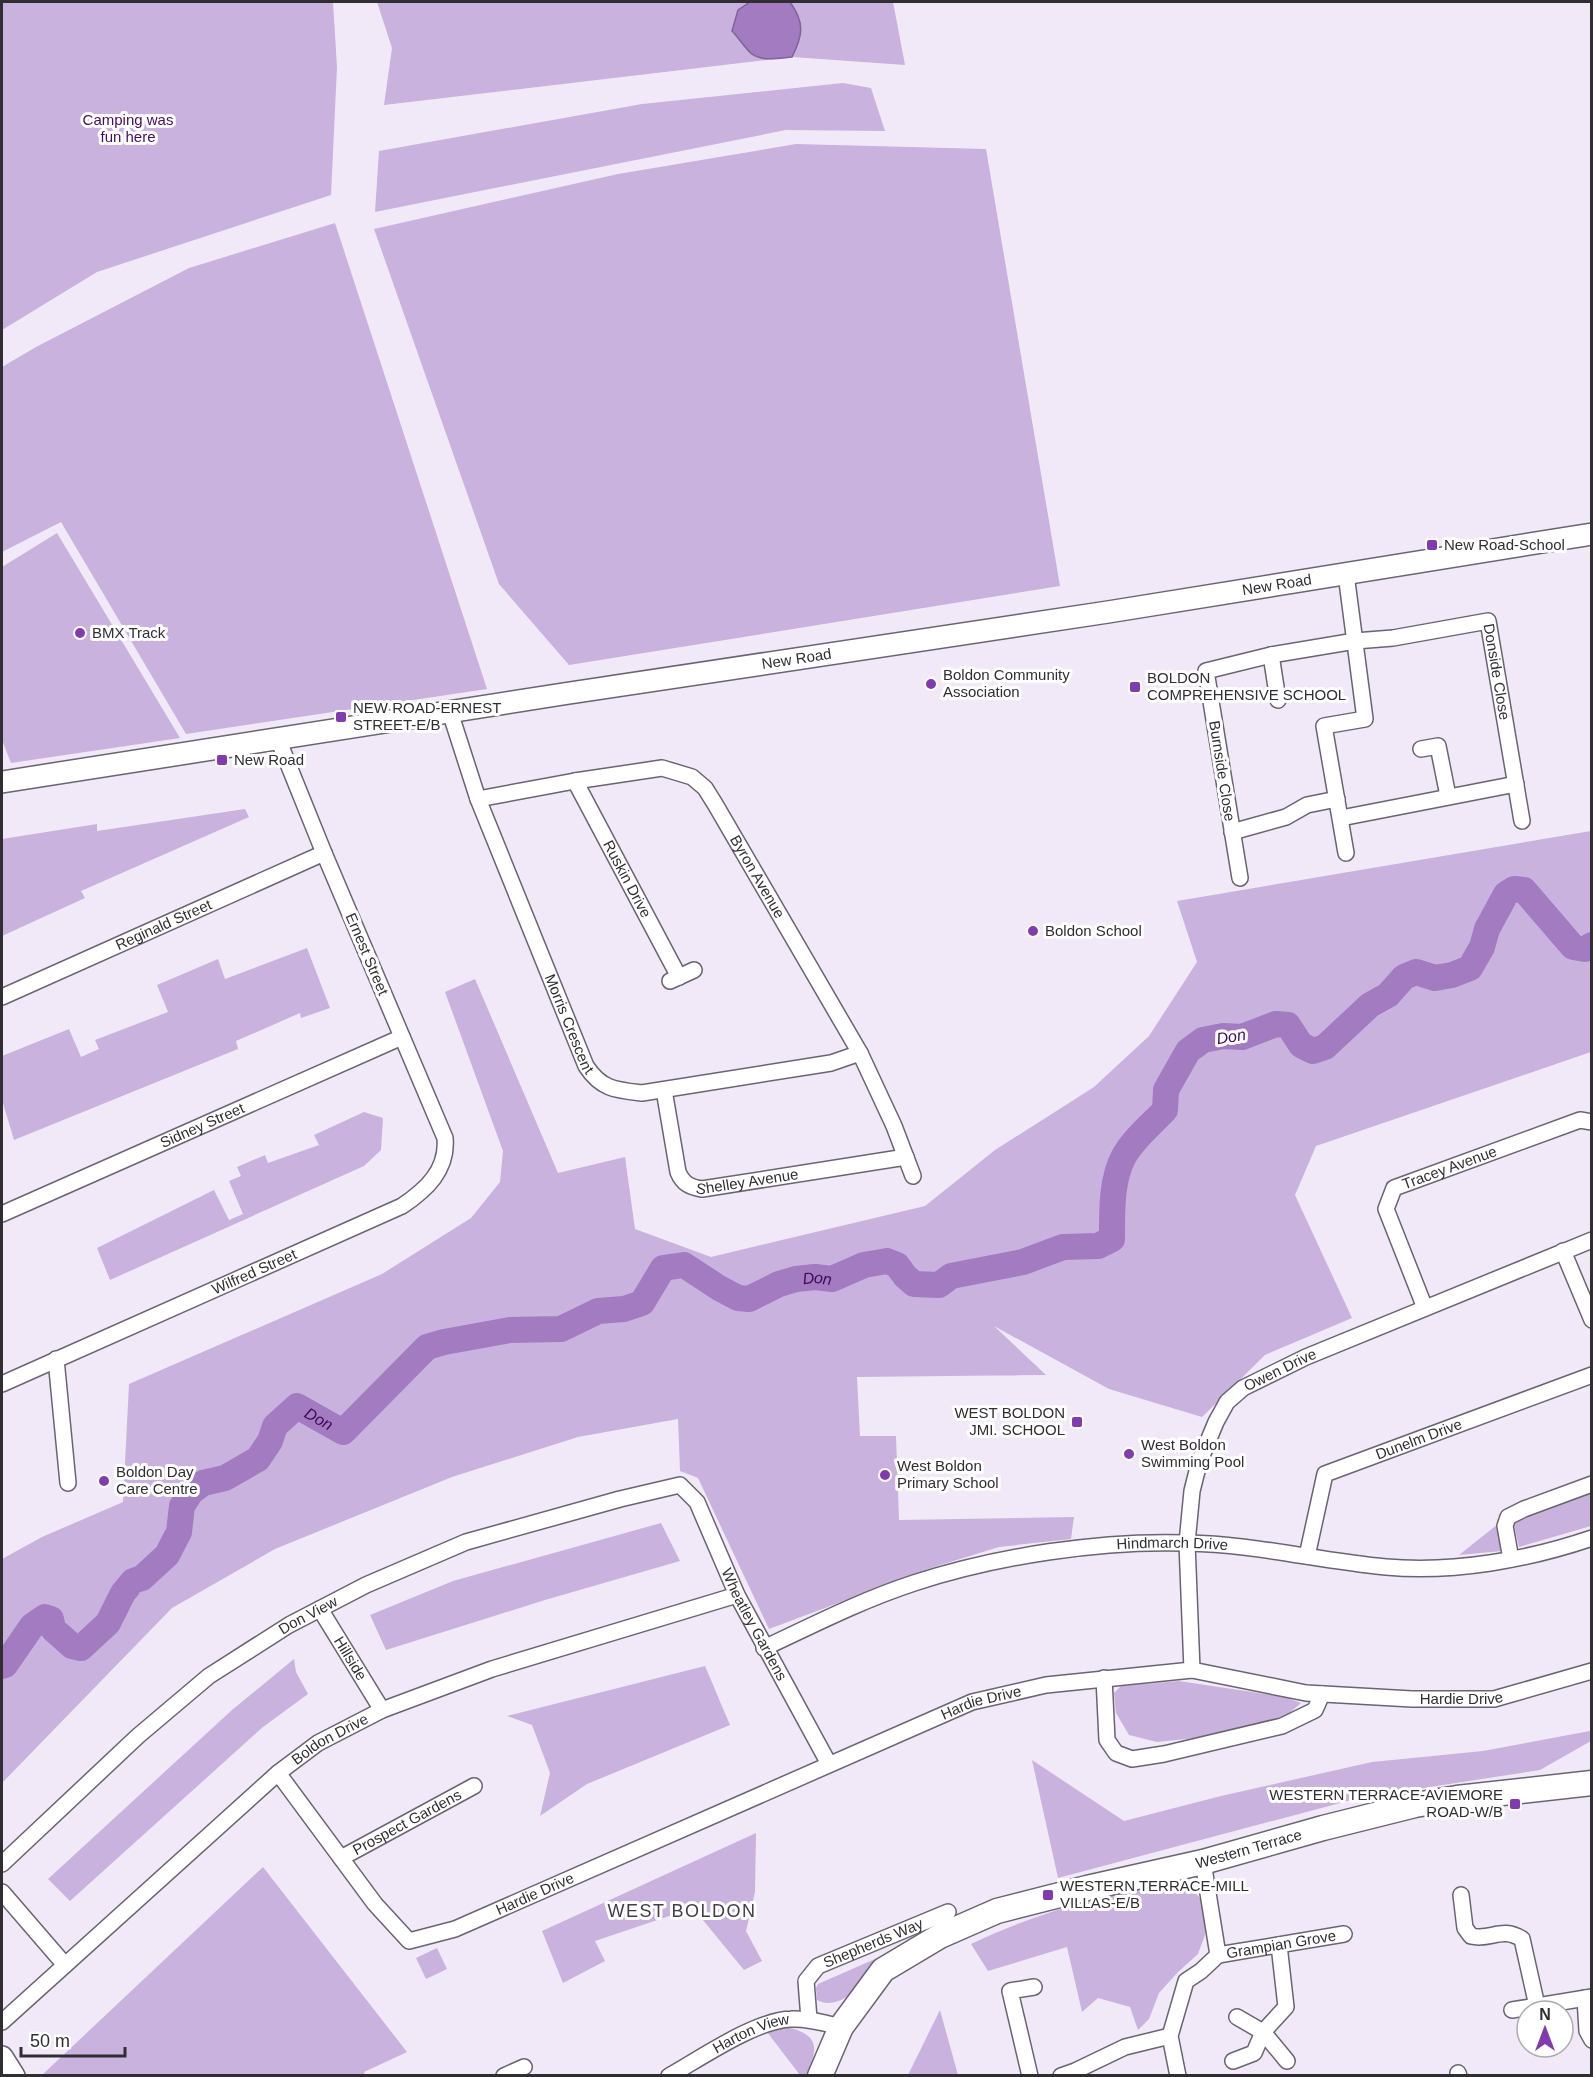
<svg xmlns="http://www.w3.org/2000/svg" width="1593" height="2077" font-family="Helvetica,sans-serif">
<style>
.green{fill:#cab2df}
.water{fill:#a27bc1;stroke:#806496;stroke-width:1.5}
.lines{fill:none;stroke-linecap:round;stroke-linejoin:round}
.river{stroke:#a27bc1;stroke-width:26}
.street-casing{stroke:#6a6470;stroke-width:18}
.secondary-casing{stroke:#6a6470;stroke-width:24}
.primary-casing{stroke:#6a6470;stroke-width:27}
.street{stroke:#fff;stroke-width:15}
.secondary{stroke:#fff;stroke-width:21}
.primary{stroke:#fff;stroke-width:24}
.poi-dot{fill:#813bae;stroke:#fff;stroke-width:2}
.labels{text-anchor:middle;stroke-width:6;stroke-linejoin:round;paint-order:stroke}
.park-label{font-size:15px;fill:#440c62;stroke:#fff}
.poi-label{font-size:15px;fill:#312e33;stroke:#fff;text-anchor:start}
.street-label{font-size:15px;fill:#312e33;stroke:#fff}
.water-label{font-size:16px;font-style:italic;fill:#41085f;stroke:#fff}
.quarter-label{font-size:18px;letter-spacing:1.5px;fill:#433d48;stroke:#fff}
</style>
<rect width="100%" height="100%" fill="#f1e9f7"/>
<!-- green -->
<g class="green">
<path d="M2,2H333L337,67L331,195L97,272L2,330Z"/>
<path d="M377,2H893L905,65L792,57L384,105L392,48Z"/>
<path d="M843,83L871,88L885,131L786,130L375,212L379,151L642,104Z"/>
<path d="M796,144L986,149L1060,586L569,665L499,584L374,229L618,174Z"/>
<path d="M335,223L487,689L186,734L61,522L2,552V367L36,347L189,268Z"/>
<path d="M57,533L180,738L11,763L2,740V567Z"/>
<path d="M245,809L249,817L81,891L85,898L2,936V839L97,824V831Z"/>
<path d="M1591,831V1052L1316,1146L1295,1195L1352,1318L1265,1355L1202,1417L1109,1389L994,1326L1046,1375L857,1377L860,1436H896L899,1520L1074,1517L1071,1539L999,1547L934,1567L769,1629L698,1478L680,1471L678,1419L578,1437L452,1477L275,1549L172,1608L2,1783V1559L42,1537L123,1502L129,1384L382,1274L471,1218L500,1182L503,1151L445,992L475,979L558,1173L625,1157L635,1229L711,1257L925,1206L995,1150L1094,1087L1149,1036L1197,962L1177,901Z"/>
<path d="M307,948L330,1008L301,1018L300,1013L236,1041L238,1049L14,1140L2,1100V1056L69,1029L81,1057L99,1049L95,1040L168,1012L157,985L218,959L225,979Z"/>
<path d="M364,1112L383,1118L381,1150L364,1166L110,1280L97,1248L214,1190L229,1220L243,1214L229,1181L241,1176L237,1167L265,1155L268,1163L319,1145L314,1135Z"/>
<path d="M1591,1493V1526L1519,1547L1513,1521Z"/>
<path d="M661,1523L680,1561L545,1600L386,1650L370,1615L453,1581Z"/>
<path d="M1498,1524L1502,1551L1459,1555Z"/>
<path d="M294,1659L296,1672L308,1694L263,1727L70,1901L48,1879L232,1710Z"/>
<path d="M705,1666L730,1725L587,1784L540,1816L550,1773L532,1725L507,1716Z"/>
<path d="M1179,1681L1285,1697L1301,1703L1287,1715L1215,1736L1157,1742L1129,1735L1116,1713L1114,1693L1121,1686Z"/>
<path d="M1590,1731L1591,1741L1540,1770L1359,1798L1058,1878L1032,1760L1124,1821L1221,1796L1372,1762L1483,1751Z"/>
<path d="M756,1833L755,1892L746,1931L762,1961L744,1970L693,1908L595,1941L605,1961L563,1983L542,1931Z"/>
<path d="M263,1867L407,2052L364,2072L365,2075H42Z"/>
<path d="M1173,1879L1188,1885L1200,1898L1205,1913V1935L1198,1954L1178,1972L1159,1993L1149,2019L1138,2030L1130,2007L1098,1998L1082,2012L1067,1947L988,1971L971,1944C1038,1912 1101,1896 1173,1879Z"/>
<path d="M437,1948L447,1969L426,1979L416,1958Z"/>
<path d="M891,1952C874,1970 844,2015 817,2000L816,1988L818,1984Z"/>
<path d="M940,2010L958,2075H908Z"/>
<path d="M786,2027C819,2034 819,2048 806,2075H800L767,2032Z"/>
</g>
<!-- water -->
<path class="water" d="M750,2H790C805,23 803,35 792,57C780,58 763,62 752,54C748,52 738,37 732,31L738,10Z"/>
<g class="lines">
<!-- river -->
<path class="river" id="s1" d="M2,1666L5,1665L32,1626L45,1617L51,1619L53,1629L72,1646L81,1648L108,1623L123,1593L133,1581L142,1578L167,1555L179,1532L182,1506L191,1492L203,1483L225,1478L258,1459L270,1441L275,1426L297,1406L343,1432L427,1347L444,1342L510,1330L561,1329L598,1311L624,1309L642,1303L663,1268L684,1265L719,1288L738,1298L749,1299L779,1284L796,1279L815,1277L832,1279L864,1265L887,1261L897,1265L905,1276L914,1284L939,1285L951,1276L1023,1262L1063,1247L1098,1246L1112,1239C1112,1213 1111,1179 1124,1156C1134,1138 1152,1124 1165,1110L1166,1090L1188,1051L1203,1040L1223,1036L1242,1037L1276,1024L1288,1025L1301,1045L1313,1051L1325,1047L1370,1005L1388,995L1404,977L1416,972L1435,978L1452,975L1470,968L1482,947L1487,929L1506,894L1514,889L1524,890L1573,947L1585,949L1592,945"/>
<defs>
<g id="street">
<path d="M1271,655L1278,700"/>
<path id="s2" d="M450,712L478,799L586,1066C601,1089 615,1090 642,1093L831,1063L860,1053"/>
<path d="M1421,749L1438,746L1448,796"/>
<path id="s3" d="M575,781L679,977"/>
<path id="s4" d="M478,799L575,781L662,768L692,777L705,788L715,804L860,1053L894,1126L913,1176"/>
<path d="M1341,818L1516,784"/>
<path d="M1232,832L1286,817L1307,805L1337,799"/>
<path d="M1346,853L1324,726L1365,719L1346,574"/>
<path id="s5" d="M1240,878L1206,671L1271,655L1355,641L1393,638L1488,621L1522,821"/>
<path d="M670,981L694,970"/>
<path id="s6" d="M2,997L324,853"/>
<path id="s7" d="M664,1090L678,1172C683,1184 690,1187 702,1189L906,1157"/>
<path id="s8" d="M2,1214L402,1037"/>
<path d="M1563,1251L1592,1320"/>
<path id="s9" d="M1425,1308L1386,1209L1394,1188L1580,1120L1592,1122"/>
<path d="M56,1359L68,1483"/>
<path id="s10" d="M2,1384L402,1206C426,1190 448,1170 445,1138L324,853L278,739"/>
<path id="s11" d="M1307,1556L1325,1474L1592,1375"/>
<path d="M1511,1559L1505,1526L1508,1517L1524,1509L1592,1484"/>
<path id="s12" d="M320,1609L382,1710"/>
<path id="s13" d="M764,1648C813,1625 862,1600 914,1583C997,1556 1101,1540 1187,1543C1254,1544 1319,1561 1386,1567C1454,1573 1527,1560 1592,1538"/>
<path id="s14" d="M1192,1670L1187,1543L1192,1491L1199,1463L1216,1422L1227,1402L1243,1388L1306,1357L1592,1240"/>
<path d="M1104,1678L1107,1740L1116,1753L1132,1759L1164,1754L1282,1726L1315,1710L1322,1694"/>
<path id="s15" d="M278,1773L375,1904L409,1941L455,1929L972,1702L1046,1685L1192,1670L1306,1693L1412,1699H1494L1592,1671"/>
<path id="s16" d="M341,1858L474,1786"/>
<path id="s17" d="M2,1864L138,1736L209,1676L289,1625L366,1585L466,1542L620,1499L680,1485L697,1502L737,1595L829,1764"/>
<path d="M2,1892L65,1965"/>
<path d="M1461,1895L1465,1928L1471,1936C1491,1941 1501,1926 1522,1939L1537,2006"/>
<path id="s18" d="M1218,1955L1344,1934"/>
<path d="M1585,1998L1587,2031L1592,2040"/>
<path d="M1512,2010L1592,1997"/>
<path d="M1237,2017L1263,2032L1287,2061"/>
<path id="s19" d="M809,2019L806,1981L818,1966L948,1912"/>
<path id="s20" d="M2,2022L278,1773L318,1743L382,1710L492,1669L737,1595"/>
<path d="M1233,2061L1254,2053L1263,2032L1286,2007L1279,1945"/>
<path d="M1458,2073L1459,2076"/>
<path d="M504,2076L524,2067"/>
<path id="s21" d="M669,2076C701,2058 756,2020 791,2019C808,2018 824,2023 841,2027"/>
<path d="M1030,2076L1010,1991L1034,1987"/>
<path d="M1061,2076L1075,2071L1125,2047L1170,2036"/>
<path d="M1178,2076L1170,2036L1186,1981L1201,1971L1218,1955L1203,1862"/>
</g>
<g id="secondary">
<path id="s22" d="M2,782L563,694L1108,612L1592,534"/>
<path d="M2,2057L14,2076"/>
</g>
<g id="primary">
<path id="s23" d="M820,2076L841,2027L883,1970L940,1936L997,1911L1087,1888L1203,1862L1323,1828L1415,1805L1457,1798L1592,1783"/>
</g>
</defs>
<!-- street casing -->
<use href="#street" class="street-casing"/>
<!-- secondary casing -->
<use href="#secondary" class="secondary-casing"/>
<!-- primary casing -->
<use href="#primary" class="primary-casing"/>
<!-- street -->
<use href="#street" class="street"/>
<!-- secondary -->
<use href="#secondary" class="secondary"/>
<!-- primary -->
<use href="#primary" class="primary"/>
</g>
<!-- markers -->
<g class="poi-dot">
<rect x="1426" y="539" width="12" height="12" rx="3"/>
<circle cx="80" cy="633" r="6"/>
<circle cx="931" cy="684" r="6"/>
<rect x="1129" y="681" width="12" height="12" rx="3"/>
<rect x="335" y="711" width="12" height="12" rx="3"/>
<rect x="216" y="754" width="12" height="12" rx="3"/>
<circle cx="1033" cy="931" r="6"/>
<rect x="1071" y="1416" width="12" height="12" rx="3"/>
<circle cx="1129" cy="1454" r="6"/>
<circle cx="885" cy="1475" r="6"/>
<circle cx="104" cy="1481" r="6"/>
<rect x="1509" y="1798" width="12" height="12" rx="3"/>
<rect x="1042" y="1889" width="12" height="12" rx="3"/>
</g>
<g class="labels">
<!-- park labels -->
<g class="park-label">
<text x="128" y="125">Camping was<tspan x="128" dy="17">fun here</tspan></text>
</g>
<!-- poi labels -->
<g class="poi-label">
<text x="1444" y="550">New Road-School</text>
<text x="92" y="638">BMX Track</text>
<text x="943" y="680">Boldon Community<tspan x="943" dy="17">Association</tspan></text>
<text x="1147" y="683">BOLDON<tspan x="1147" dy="17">COMPREHENSIVE SCHOOL</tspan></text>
<text x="353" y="713">NEW ROAD-ERNEST<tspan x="353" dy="17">STREET-E/B</tspan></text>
<text x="234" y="765">New Road</text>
<text x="1045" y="936">Boldon School</text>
<text x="1065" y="1418" text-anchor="end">WEST BOLDON<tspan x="1065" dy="17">JMI. SCHOOL</tspan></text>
<text x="1141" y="1450">West Boldon<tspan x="1141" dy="17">Swimming Pool</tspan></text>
<text x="897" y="1471">West Boldon<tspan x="897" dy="17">Primary School</tspan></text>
<text x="116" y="1477">Boldon Day<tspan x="116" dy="17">Care Centre</tspan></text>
<text x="1503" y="1800" text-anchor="end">WESTERN TERRACE-AVIEMORE<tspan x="1503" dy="17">ROAD-W/B</tspan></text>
<text x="1060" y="1891">WESTERN TERRACE-MILL<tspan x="1060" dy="17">VILLAS-E/B</tspan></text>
</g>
<!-- street labels -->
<g class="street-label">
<text dy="5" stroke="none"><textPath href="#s22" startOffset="1290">New Road</textPath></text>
<text dy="5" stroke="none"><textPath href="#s22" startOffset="804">New Road</textPath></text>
<text dy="5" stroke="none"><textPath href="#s5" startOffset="548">Donside Close</textPath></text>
<text transform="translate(1222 771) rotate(81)" y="5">Burnside Close</text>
<text dy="5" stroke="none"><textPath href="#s4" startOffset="338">Byron Avenue</textPath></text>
<text dy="5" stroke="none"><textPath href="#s3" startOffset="111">Ruskin Drive</textPath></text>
<text dy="5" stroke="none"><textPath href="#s6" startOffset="177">Reginald Street</textPath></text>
<text transform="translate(367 954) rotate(67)" y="5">Ernest Street</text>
<text dy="5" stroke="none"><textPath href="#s2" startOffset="334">Morris Crescent</textPath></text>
<text dy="5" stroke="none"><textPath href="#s8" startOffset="219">Sidney Street</textPath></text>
<text dy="5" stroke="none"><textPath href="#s9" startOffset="188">Tracey Avenue</textPath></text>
<text dy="5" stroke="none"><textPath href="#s7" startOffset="160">Shelley Avenue</textPath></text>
<text dy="5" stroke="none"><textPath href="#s10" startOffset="276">Wilfred Street</textPath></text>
<text dy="5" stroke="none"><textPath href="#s14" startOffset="338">Owen Drive</textPath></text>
<text dy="5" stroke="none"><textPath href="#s11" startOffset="184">Dunelm Drive</textPath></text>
<text dy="5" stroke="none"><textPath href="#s13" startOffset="426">Hindmarch Drive</textPath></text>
<text dy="5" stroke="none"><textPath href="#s17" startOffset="396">Don View</textPath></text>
<text dy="5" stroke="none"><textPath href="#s17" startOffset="951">Wheatley Gardens</textPath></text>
<text dy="5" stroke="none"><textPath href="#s12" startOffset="58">Hillside</textPath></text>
<text dy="5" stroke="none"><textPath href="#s15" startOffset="1320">Hardie Drive</textPath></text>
<text dy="5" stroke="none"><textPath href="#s15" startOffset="834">Hardie Drive</textPath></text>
<text dy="5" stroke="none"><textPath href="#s20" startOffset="434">Boldon Drive</textPath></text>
<text dy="5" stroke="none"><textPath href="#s16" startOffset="75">Prospect Gardens</textPath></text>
<text dy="5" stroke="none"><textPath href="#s23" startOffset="512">Western Terrace</textPath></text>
<text dy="5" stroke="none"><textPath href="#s15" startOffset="348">Hardie Drive</textPath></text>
<text dy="5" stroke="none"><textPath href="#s19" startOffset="117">Shepherds Way</textPath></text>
<text dy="5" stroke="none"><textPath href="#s18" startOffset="64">Grampian Grove</textPath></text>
<text dy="5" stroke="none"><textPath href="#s21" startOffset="93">Harton View</textPath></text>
</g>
<!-- water labels -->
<g class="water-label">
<text transform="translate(1231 1036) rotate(-9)" y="6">Don</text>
<text dy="6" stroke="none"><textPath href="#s1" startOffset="1062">Don</textPath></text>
<text dy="6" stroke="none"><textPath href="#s1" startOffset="484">Don</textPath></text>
</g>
<!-- quarter labels -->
<g class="quarter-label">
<text x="682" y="1917">WEST BOLDON</text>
</g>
</g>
<!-- border -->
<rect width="1593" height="2077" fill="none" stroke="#312e33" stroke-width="6"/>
<!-- north arrow -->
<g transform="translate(1545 2029)"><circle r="28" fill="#ffffff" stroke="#adabad" stroke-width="1.5"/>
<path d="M0-4.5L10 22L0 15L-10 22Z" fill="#813bae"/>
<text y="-9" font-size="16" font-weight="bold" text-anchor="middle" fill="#312e33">N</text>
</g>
<!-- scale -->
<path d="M21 2047v9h104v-9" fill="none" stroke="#312e33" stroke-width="3"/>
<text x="30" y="2047" font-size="18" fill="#312e33" stroke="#ffffff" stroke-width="4.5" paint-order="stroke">50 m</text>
</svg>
